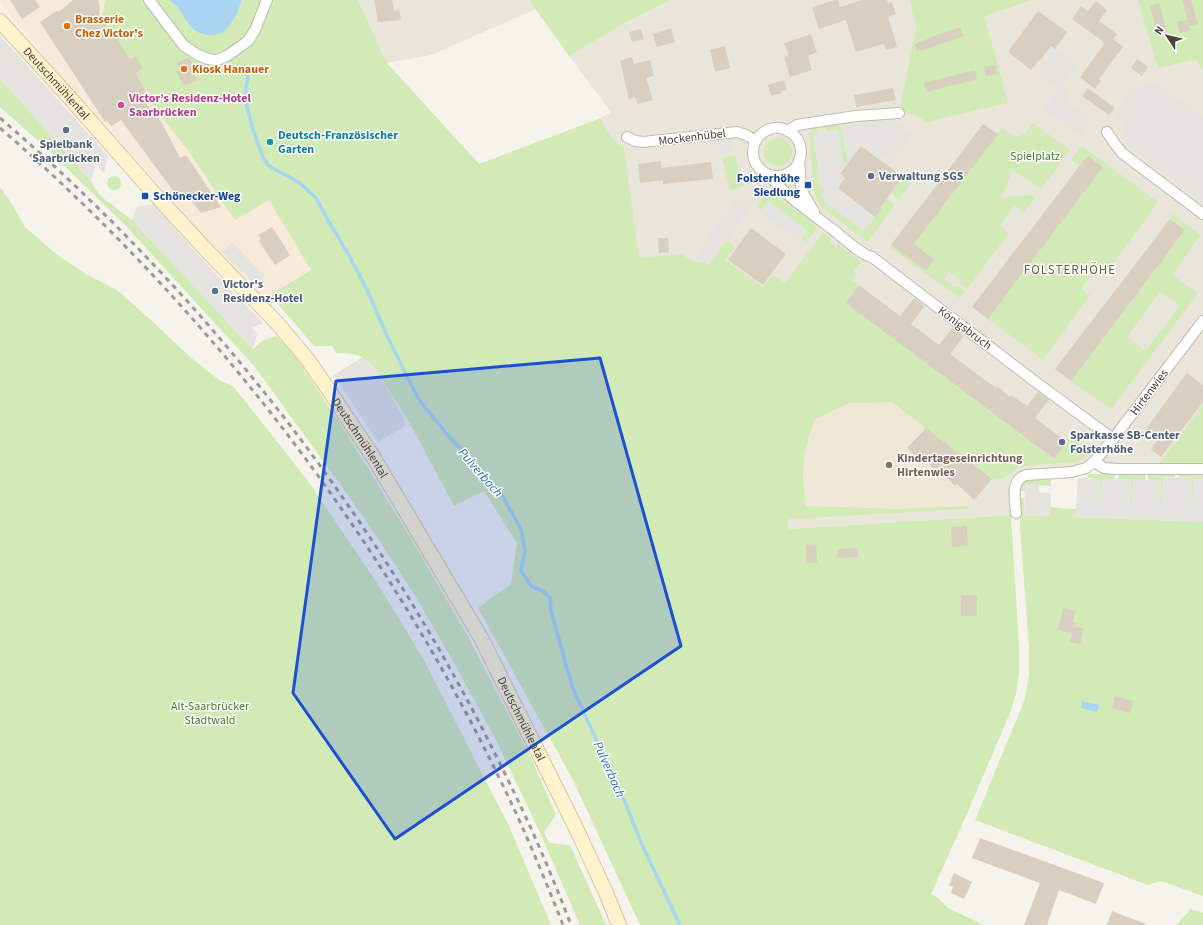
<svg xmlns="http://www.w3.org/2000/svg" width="1203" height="925" font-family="'Source Sans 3',sans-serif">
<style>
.residential{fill:#eae5da}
.commercial{fill:#f7ead8}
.education{fill:#efe8d6}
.green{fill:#d2eab5;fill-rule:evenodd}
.parking{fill:#e5e3e0}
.water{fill:#a9d4f2}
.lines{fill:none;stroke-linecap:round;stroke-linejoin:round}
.stream{stroke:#a9d4f2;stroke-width:3.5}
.building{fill:#d8cfc1}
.street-casing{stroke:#c2bbae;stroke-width:12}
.secondary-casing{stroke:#d6c79b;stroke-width:16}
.street{stroke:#fff;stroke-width:10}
.secondary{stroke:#fff3cd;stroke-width:14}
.rail{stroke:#9a9a9a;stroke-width:3;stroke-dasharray:5 5;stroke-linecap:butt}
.marked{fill:#1d4ed8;fill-opacity:0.2;stroke:#1d4ed8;stroke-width:3;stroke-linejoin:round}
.food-dot{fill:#e8710a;stroke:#fff;stroke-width:1.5}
.hotel-dot{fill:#d1479c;stroke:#fff;stroke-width:1.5}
.service-dot{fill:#5c6f8a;stroke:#fff;stroke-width:1.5}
.culture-dot{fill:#0f9aa8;stroke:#fff;stroke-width:1.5}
.transit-dot{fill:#1a4fb4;stroke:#fff;stroke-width:1.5}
.education-dot{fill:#8d6e63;stroke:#fff;stroke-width:1.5}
.labels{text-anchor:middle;stroke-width:3;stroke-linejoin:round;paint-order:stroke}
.food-label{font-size:12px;font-weight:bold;fill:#c56008;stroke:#fff;text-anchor:start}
.street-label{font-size:12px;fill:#4b4439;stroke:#fff}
.hotel-label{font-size:12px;font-weight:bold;fill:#b23c85;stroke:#fff;text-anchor:start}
.culture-label{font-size:12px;font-weight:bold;fill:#0d838f;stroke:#fff;text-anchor:start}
.service-label{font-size:12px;font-weight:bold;fill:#4e5e75;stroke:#fff;text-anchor:start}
.park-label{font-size:12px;fill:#4a7f2a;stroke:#fff}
.transit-label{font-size:12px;font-weight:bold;fill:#164399;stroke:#fff;text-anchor:end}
.education-label{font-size:12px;font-weight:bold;fill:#785e54;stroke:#fff;text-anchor:start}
.neighbourhood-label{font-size:13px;letter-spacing:1px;fill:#6e6250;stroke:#fff}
.water-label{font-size:13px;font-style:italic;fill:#2e7ab2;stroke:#fff}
</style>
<rect width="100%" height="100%" fill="#f6f3ec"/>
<!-- residential -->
<g class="residential">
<path d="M358,0H529L536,9L431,55L387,63Z"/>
<path d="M671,0H909L916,28L900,106L908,114L915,115L1008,103L995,53L984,17L1032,0H1138L1145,21L1197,59L1200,68L1203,70V463L1118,465L1027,470L1019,472L1013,479L1010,486L1011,515L788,529L789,519L641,292L624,148L613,140L606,131L601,118L611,112L569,56L627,22Z"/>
</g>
<!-- commercial -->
<path class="commercial" d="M0,0H105L103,13L147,93L235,220L269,199L311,270L280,290L264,298L212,246L159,184L39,51V48L0,4Z"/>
<!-- education -->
<path class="education" d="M892,402L992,479L974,500L967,506L898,509L806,507L803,477L805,453L808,437L815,419L850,403Z"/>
<!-- green -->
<g class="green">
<path d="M105,0H358L387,63L479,164L601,118C607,133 611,138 624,148L639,258L681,254L692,261L709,264L726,241L735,247L725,260L763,287L773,275L785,283L823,233L831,239L830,242L836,247L838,244L861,262L854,271L855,276L852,280L859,285L846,303L1053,459L1071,436L1091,452L1084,458L1075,462L1022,466C1012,471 1005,482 992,479L892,402L850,403L815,419C808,438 802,457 803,478C804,487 805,497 806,506L898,509L967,506L968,509L789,519L788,529L1011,515L1019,647V672L1016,694L1010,713L966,816L931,894L938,898L948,908L984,925H640L572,778L478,608L511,584L517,543L484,491L454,506L413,429L377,371C363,355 357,353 336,353L332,346H314L270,295L311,270L269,200L235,220L191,155L170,127L143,95L146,93L137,74L88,24L103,13Z"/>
<path d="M529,0H671L627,22L569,56Z"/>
<path d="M909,0H1032L984,17L995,53L1008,103L927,122L915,115L908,114L900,106L916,28Z"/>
<path d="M1138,0H1203V70L1200,68L1197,59L1158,68Z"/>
<path d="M0,78L91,181L96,190L103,198L132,220L253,349L262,341L276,336L291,350L345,431L410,537L466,633L532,760L556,815L544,832L549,843L570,845L606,925H580L541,835L496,740L457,668L417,599L379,540L347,494L255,367L125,225L45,147L0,107Z"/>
<path d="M833,123L839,125L842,128L848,163L844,164L838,131L827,132L823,125Z"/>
<path d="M1033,123L1070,150L1041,189L1012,170L1002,197L1031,195L1035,198L1023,213L1014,206L1000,226L1009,233L967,289L959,283L960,280L949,272L944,279L955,287L957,285L965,291L960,298L889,247L891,245L906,255L1002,128L1016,137L1025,134Z"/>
<path d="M816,127L818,133L814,134L820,188H823L824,192L864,231L882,209L883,207L882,206L887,199L895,205L867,242L822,207L817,200L814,191L809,134L812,128Z"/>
<circle cx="778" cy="152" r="14"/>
<path d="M1082,146L1158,202L1105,275L1096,269L1081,289L1090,295L1043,360L988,319L1102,168L1087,156L1079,166L1071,160Z"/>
<path d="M735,155L744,186L730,190L722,158Z"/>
<circle cx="114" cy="183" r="7"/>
<path d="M903,177L911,183L899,200L891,194Z"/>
<path d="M0,187L10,201L25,227L56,254L86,274L117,290L151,320L190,357L219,380L233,386L308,481L379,586L424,660L509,826L551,925H0Z"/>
<path d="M768,190L818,227L806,242L801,238L807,230L768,201L761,210L757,206Z"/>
<path d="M1173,214L1201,235L1172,275L1198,293L1111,409L1071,381L1185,230L1170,219ZM1160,292L1180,306L1146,351L1127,337Z"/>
<path d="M1203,405V463L1159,464Z"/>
<path d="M1175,473V477H1163L1162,503H1160L1161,480H1148V474Z"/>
<path d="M1179,473H1203V478H1194L1192,505H1191L1192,478L1179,477Z"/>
<path d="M1088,474H1115L1114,479H1102L1101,502H1099L1100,479L1088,478Z"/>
<path d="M1119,474H1145V480H1133L1132,503L1130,502L1131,480L1118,479Z"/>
<path d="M1051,477V486L1025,484V491H1019L1020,485L1025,480Z"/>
<path d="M1019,498H1024V515L1049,516L1050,507C1059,508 1067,509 1076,509V517L1203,522V896L1161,881L1148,885L975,820L1025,699L1029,674V647L1020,527Z"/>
<path d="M1191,909L1203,913V925H1176Z"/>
</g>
<!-- parking -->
<g class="parking">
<path d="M0,35L108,156L104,173L96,164L91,181L0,78Z"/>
<path d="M1055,49L1077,65L1063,85L1071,104L1092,120L1080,136L1044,109L1059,89L1038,73Z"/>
<path d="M1153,81L1203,116V201L1135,151L1126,142L1122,121L1114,113L1131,90Z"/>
<path d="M893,120L913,134L893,162L864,141L848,163L842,128L852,123Z"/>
<path d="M838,130L844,164L837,173L844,180L838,188L875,217L864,231L825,203L821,194L824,191L823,188H820L814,134Z"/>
<path d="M730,133L734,149L721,152L717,134Z"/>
<path d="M750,200H756L709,264L692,261L736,201Z"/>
<path d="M768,201L807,230L799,241L760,213Z"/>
<path d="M153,204L200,257L264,324L251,327L257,334L253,349L132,220L137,207Z"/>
<path d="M232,242L265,276L256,286L222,252Z"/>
<path d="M363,357L377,371L404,418L405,426L378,442L334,375Z"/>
<path d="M1163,477L1192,478L1191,504L1192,505L1194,478H1203V522L1075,517L1078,478L1100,479L1099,501L1101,502L1102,479H1131L1130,502L1132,503L1133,480H1161L1160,503H1162Z"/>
<path d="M1025,484H1039V492L1051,493L1050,516L1024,515Z"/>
</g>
<!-- water -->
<g class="water">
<path d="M170,0H242C236,16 228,38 208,35C202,34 195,32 191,27C186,22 183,14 179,9C176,5 173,3 170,0Z"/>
<path d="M1082,701L1099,705L1097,712L1081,708Z"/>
</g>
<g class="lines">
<!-- stream -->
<path class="stream" d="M245,67L248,77L246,89L247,108L254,133L263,157L268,165L278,171L300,183L316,198L329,222L349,255L369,294L386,334L418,398L445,432L499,490L521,529L525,551L521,571L532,587L543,591L550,598L551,611L572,686L614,779L625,802L642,845L680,925"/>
</g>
<!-- building -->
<g class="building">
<path d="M10,0H35L40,7L22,19Z"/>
<path d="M73,0H98L100,6L99,15L130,59L135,56L143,68L136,73L147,93L140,96L162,123L180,158L186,155L221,207L201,213L191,200L189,201L183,192L177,196L121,120L111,126L107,121L105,122L40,22L58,10L59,12Z"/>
<path d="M374,0H392L394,11L399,10L401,20L378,22Z"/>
<path d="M835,0H838L840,7L862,0H887L888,3L892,2L896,14L888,17L897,47L886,50L884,44L856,52L846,20L819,29L812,7Z"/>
<path d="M1182,0H1191L1198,24L1189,26Z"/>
<path d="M1096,1L1107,10L1099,21L1117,34L1113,39L1123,47L1099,79L1101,80L1095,89L1080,77L1105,43L1072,19L1081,6L1088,11Z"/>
<path d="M1159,3L1167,33L1158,35L1150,6Z"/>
<path d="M1038,11L1067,32L1055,49L1051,46L1039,62L1038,61L1031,70L1008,52Z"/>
<path d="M1187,20L1190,31L1180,33L1177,22Z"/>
<path d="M961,27L964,36L917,52L915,44L930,38V37Z"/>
<path d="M671,28L675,42L657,47L653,34Z"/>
<path d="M641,29L644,39L632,42L629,32Z"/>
<path d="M811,34L817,52L808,56L812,70L790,77L784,57L789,55L784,43Z"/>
<path d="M725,46L730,68L715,72L710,50Z"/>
<path d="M189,57L197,73L194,74L197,80L184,86L176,72L180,70L177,63Z"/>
<path d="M632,57L634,64L650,60L654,76L646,78L653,100L638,104L635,97L629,99L620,61Z"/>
<path d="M1137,59L1148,67L1142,76L1131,68Z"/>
<path d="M995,65L997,74L986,76L984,67Z"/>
<path d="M975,70L977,79L926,92L924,83Z"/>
<path d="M784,80L787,90L781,91L782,93L771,96L768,85Z"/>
<path d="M893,88L896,100L856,107L854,95Z"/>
<path d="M1088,88L1115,108L1109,115L1082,96Z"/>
<path d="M983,124L998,134L914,244L934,259L926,270L891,245Z"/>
<path d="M861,146L903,177L880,208L882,209L875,217L838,188L845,178L840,174Z"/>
<path d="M1087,156L1103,167L988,319L972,307Z"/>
<path d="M661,161V168L711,162L713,179L663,184V180L640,183L638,164Z"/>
<path d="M1170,219L1185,230L1071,381L1055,369Z"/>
<path d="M272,227L290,255L275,265L259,241L261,239L258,235Z"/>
<path d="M751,228L786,254L763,285L728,260Z"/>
<path d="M658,238H668L669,252L659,253Z"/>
<path d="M859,285L900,316L914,298L925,306L911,324L939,345L953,327L964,336L950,354L996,388L997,386L1010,397L1011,395L1027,406L1038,392L1049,400L1035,418L1067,442L1054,459L846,303Z"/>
<path d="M1187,373L1203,385V402L1161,457L1151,449L1158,440L1145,430Z"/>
<path d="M926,428L992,479L974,500L957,484L955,486L940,471L938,473L922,457L920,460L907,448Z"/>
<path d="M967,526L968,546L952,547L951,527Z"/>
<path d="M816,544L817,562L807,563L806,545Z"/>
<path d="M858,548V557L838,558L837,549Z"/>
<rect x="961" y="595" width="16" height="21"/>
<path d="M1063,608L1075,611L1073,622L1076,623L1075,627L1084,628L1080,644L1070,642L1072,633L1058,630Z"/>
<path d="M1115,696L1133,701L1130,713L1112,708Z"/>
<path d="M980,838L1104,883L1096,904L1059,890L1047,925H1024L1040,883L972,858Z"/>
<path d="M954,873L972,882L964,899L951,893L953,887L949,885Z"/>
<path d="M1112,911L1146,924V925H1107Z"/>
</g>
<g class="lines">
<defs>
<g id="street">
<path d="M149,0L184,46L198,55L208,59L217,60L227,56L248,41L255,30L267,0"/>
<circle cx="777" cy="152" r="24"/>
<path d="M788,131L797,125L816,122L856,116L899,113"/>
<path d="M1107,132L1115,144L1122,153L1203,214"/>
<path d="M627,137L635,141L643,142L737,132L746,135L756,141"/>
<path d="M799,160L801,187L804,195L814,212"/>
<path d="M768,174C786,197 813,214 836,232C845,239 861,255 872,257L1033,380L1113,439"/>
<path d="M1094,462L1104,468L1116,469H1203"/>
<path d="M1016,513C1015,499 1010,480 1026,475L1072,472L1086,468L1094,462L1113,439L1203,321"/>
</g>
<g id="secondary">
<path id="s1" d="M0,21L70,98L151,190L209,253L278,324L308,360L330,392L372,455L481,638L575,826L607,895L619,925"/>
</g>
</defs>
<!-- street casing -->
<use href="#street" class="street-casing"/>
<!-- secondary casing -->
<use href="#secondary" class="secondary-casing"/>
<!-- street -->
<use href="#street" class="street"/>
<!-- secondary -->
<use href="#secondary" class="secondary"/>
<!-- rail -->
<g class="rail">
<path d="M0,118C197,287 360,494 480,724C494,752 509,781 522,809C540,847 556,886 571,925"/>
<path d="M0,128C217,316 394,551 515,811C532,848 548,887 563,925"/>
</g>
</g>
<!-- marked area -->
<path class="marked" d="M600,358L681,646L395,839L293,693L336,381Z"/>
<!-- markers -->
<g class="food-dot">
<circle cx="67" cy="26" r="4"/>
<circle cx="184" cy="69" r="4"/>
</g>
<circle class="hotel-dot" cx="121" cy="105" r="4"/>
<g class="service-dot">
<circle cx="66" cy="130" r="4"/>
<circle cx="871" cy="176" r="4"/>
<circle cx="215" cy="291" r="4"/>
<circle cx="1062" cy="442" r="4"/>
</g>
<circle class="culture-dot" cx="270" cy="142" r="4"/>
<g class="transit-dot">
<rect x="804" y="181" width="8" height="8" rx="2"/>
<rect x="141" y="192" width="8" height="8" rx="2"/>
</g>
<circle class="education-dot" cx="889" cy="465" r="4"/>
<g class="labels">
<!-- food labels -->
<g class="food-label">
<text x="75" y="23">Brasserie<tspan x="75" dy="14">Chez Victor's</tspan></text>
<text x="192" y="73">Kiosk Hanauer</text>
</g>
<!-- street labels -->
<g class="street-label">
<text dy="4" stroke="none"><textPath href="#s1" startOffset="84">Deutschmühlental</textPath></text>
<text transform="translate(692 137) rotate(-7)" y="4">Mockenhübel</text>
<text transform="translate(965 328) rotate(37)" y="4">Königsbruch</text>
<text transform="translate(1149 392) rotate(-53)" y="4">Hirtenwies</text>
<text dy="4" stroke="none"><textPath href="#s1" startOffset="552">Deutschmühlental</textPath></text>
<text dy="4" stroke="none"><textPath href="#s1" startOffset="876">Deutschmühlental</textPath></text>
</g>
<!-- hotel labels -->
<g class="hotel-label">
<text x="129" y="102">Victor’s Residenz-Hotel<tspan x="129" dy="14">Saarbrücken</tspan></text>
</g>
<!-- culture labels -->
<g class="culture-label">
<text x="278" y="139">Deutsch-Französischer<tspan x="278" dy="14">Garten</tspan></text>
</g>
<!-- service labels -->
<g class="service-label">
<text x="66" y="148" text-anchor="middle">Spielbank<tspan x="66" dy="14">Saarbrücken</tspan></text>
<text x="879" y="180">Verwaltung SGS</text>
<text x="223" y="288">Victor's<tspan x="223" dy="14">Residenz-Hotel</tspan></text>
<text x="1070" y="439">Sparkasse SB-Center<tspan x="1070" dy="14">Folsterhöhe</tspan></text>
</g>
<!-- park labels -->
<g class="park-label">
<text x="1035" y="160">Spielplatz</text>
<text x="210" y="710">Alt-Saarbrücker<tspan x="210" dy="14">Stadtwald</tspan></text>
</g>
<!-- transit labels -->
<g class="transit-label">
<text x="800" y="182">Folsterhöhe<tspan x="800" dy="14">Siedlung</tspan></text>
<text x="153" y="200" text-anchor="start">Schönecker-Weg</text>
</g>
<!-- education labels -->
<g class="education-label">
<text x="897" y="462">Kindertageseinrichtung<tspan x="897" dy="14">Hirtenwies</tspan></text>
</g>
<!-- neighbourhood labels -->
<g class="neighbourhood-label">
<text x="1070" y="274">FOLSTERHÖHE</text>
</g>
<!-- water labels -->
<g class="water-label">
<text transform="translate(481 472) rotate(49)" y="5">Pulverbach</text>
<text transform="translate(610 769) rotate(66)" y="5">Pulverbach</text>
</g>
</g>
<!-- north arrow -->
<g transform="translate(1167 36) rotate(305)" stroke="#ffffff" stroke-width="3" paint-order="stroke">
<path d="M0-3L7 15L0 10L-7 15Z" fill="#4b4439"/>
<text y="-6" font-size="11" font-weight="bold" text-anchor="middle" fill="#4b4439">N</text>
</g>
</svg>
